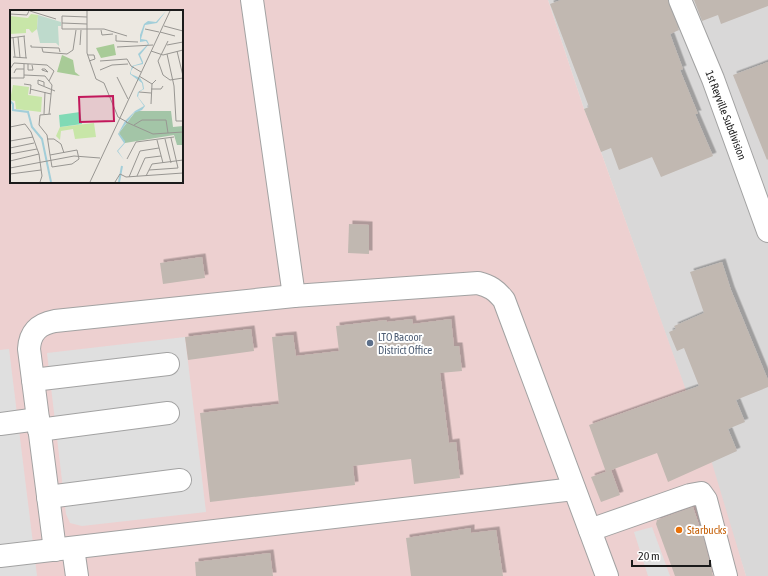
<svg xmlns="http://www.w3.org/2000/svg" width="768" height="576" font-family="'Asap Condensed',sans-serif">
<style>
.residential{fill:#d9d8d8}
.commercial{fill:#edd0d0;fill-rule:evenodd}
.parking{fill:#dfdfdf}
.building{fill:#c1b8b1;filter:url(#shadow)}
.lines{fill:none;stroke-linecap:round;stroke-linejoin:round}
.minor-casing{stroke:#a2a2a2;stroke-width:24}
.minor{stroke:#fff;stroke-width:22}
.service-dot{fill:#5c6f8a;stroke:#fff;stroke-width:1.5}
.food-dot{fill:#e8710a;stroke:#fff;stroke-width:1.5}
.labels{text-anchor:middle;stroke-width:4;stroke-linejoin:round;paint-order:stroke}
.street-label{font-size:11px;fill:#1b1b1b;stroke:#fff}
.service-label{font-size:11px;fill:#4e5e75;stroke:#fff;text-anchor:start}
.food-label{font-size:11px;fill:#c56008;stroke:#fff;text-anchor:start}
.inset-river{fill:none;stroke:#a2ced9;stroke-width:2}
.inset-road{fill:none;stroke:#989692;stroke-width:1}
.view{fill:#c2185b;fill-opacity:0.15;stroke:#c2185b;stroke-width:2}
.inset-edge{fill:none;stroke:#1b1b1b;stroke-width:2}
</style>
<defs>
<filter id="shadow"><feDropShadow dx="3.5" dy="-3.5" stdDeviation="0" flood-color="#0004"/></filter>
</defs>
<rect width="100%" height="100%" fill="#ece8e1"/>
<!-- residential -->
<path class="residential" d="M548,0H768V576H746L695,417L601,152L584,109Z"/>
<!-- commercial -->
<path class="commercial" d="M0,0H548L584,109L601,152L712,463L746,576H0ZM11,11H182V182H11Z"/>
<!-- parking -->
<g class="parking">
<path d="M185,337L206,512L82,526L70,523L66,514L47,353Z"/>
<path d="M9,349L37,576H0V350Z"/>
<path d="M652,527L670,576H648L634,532Z"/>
</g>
<!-- building -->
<g class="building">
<path d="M561,0H668L679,30L670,34L683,69L680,70L698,114H695L713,156L661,177L652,157L619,170L611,148L601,152L584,109L589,107L550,4Z"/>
<path d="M694,0H768V6L721,24L718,15L702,21Z"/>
<path d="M768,62V159L767,160L733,75Z"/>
<path d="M349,224L369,225V254L348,253Z"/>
<path d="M202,257L205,278L163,284L160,263Z"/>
<path d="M722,262L731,290L768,380V387L736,400L745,422L728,429L737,451L668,482L657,453L606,472L589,425L699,386L684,348L677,351L669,332L676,329L674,326L704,313L690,272Z"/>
<path d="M412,319L413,324L451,319L454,346H459L462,371L440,373L449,443L456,442L460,478L414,484L411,459L353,466L355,485L210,502L200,413L279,404L272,337L293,335L296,356L339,351L336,326L386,320L387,322Z"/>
<path d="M251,329L254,351L188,360L185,337Z"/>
<path d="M611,470L620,495L601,502L591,477Z"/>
<path d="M693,507L704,540L713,576H675L656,524L657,520Z"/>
<path d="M471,528V533L496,530L503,576H411L406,538Z"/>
<path d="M270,553L273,576H196L195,562Z"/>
</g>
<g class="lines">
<defs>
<g id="minor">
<path d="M252,0L294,296"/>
<path d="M680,0L713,79L768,231"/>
<path d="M33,380L168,364"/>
<path d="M0,424L38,419"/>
<path d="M39,430L168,413"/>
<path d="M48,497L180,480"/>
<path d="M590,530L690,495L701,493L706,500L726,576"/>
<path d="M73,548L77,576"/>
<path d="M55,550L29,349C30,332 39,324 55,321L294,296L478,283C490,286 496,290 504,300L607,576"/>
<path d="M0,556L574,489"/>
</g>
</defs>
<!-- minor casing -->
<use href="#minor" class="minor-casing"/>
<!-- minor -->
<use href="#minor" class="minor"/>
</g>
<!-- markers -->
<circle class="service-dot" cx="370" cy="343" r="4"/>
<circle class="food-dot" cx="679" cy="530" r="4"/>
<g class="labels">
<!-- street labels -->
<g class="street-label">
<text transform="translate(726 115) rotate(69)" y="4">1st Reyville Subdivision</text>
</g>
<!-- service labels -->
<g class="service-label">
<text x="378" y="341">LTO Bacoor<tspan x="378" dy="13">District Office</tspan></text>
</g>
<!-- food labels -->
<g class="food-label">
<text x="687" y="534">Starbucks</text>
</g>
</g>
<!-- overview -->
<g transform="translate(10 10)">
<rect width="173" height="173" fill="#ece8e1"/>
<path d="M21,4L28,5L27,19L22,23L19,19H16V23L0,24V6L18,8ZM3,75L19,77L18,85L32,87L31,102L6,99L5,91L0,90ZM84,113L86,127L65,129L63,119L51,121L50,130L46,126L50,117Z" fill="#c8e6a8"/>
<path d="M104,34L106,45L91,48L86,38ZM52,45L63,50L65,62L70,66L47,62Z" fill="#a8cb97"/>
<path d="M28,5L51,12V16H48L49,36L46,33H30L27,19Z" fill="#bedacc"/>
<path d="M126,101H161L163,117L173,116V135H167L164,125L115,133L109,123Z" fill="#a3c5a7"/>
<path d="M70,102L72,114L50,117L49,105Z" fill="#81dab5"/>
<path d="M156,1L147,13L135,15L131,29L137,30L139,34L130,45L133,52V54L124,56L121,61V64L130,68L133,73L134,79L129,82L128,87L135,96L132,100L124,103L109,123L115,131V133L108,141L114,150L111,158L114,150L107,141L114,133L108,124L115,111L125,101L134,96L127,86L128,82L133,79L132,73L120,64L122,56L132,53L128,44L138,34L136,31L130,32V25L134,14L138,11L146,12Z" fill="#a2ced9"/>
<path class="inset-river" d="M0,91L3,94V100L18,102L22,117L32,129L41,172M109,172L112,156"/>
<path class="inset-road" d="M20,1L46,9M77,1V43L86,69L94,73L108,107L117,112M0,4L17,5L19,1M77,7L52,6V19H94L117,26M52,13L77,14M154,16L173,21M135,19L149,22M91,20L92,25L103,24M150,22L165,26M106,25V31L128,32M14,26L16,48M3,27L5,47M8,27L10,48M0,28L15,26M158,31L148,51L153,65L160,70L173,68M21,35V37L49,38L50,42M70,35L71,20M157,35L173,32M107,37L143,35M32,38L33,42L57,44L63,40L66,20M141,41L153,45L173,40M167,41L173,66M157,44L164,76L166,111H173M78,45H84L85,49L79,51M3,47L17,48M90,51L117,49L121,56L131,62M18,54V60H23L22,55M0,59L4,53L37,55L44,61L39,71M32,59H35L38,62L32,60ZM90,60L102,55L118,54M4,63L6,59H14M14,65L35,66L42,75L39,104M129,66L142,74M107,67L118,89M0,68H14V54M14,74L21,75L20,84M34,76V72L28,70V74L45,81M20,79L41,84M141,79H151L153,76M129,82L141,83M141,94L142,74L146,70M34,104L35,82M116,112L143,124L173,122M124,115L132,110H156L158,123M0,117L15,114L21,122L29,144L32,166L30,172M37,129H44L51,134L54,143M155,129L161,153M147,130L153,153M0,131L23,127M0,138L24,133M0,144L27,139M40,145L67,140L69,149L62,154L42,157L40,145L37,125L29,115L30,105L41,104M117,149L126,132L164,127M0,151L29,144M0,158L64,146L90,148M139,160L168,158L161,128M0,164L31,160M127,166L135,148L151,146M136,166L142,154L173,150M119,167L130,141L149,138M80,172L160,1M105,172L110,164L116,167L173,163"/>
<path class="view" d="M103,86L104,111L70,112L69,87Z"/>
<rect width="173" height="173" class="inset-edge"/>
</g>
<!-- scale -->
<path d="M632 560v6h78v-6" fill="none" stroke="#1b1b1b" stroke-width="2"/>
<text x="638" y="560" font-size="12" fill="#1b1b1b" stroke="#ffffff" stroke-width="3" paint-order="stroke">20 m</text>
</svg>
